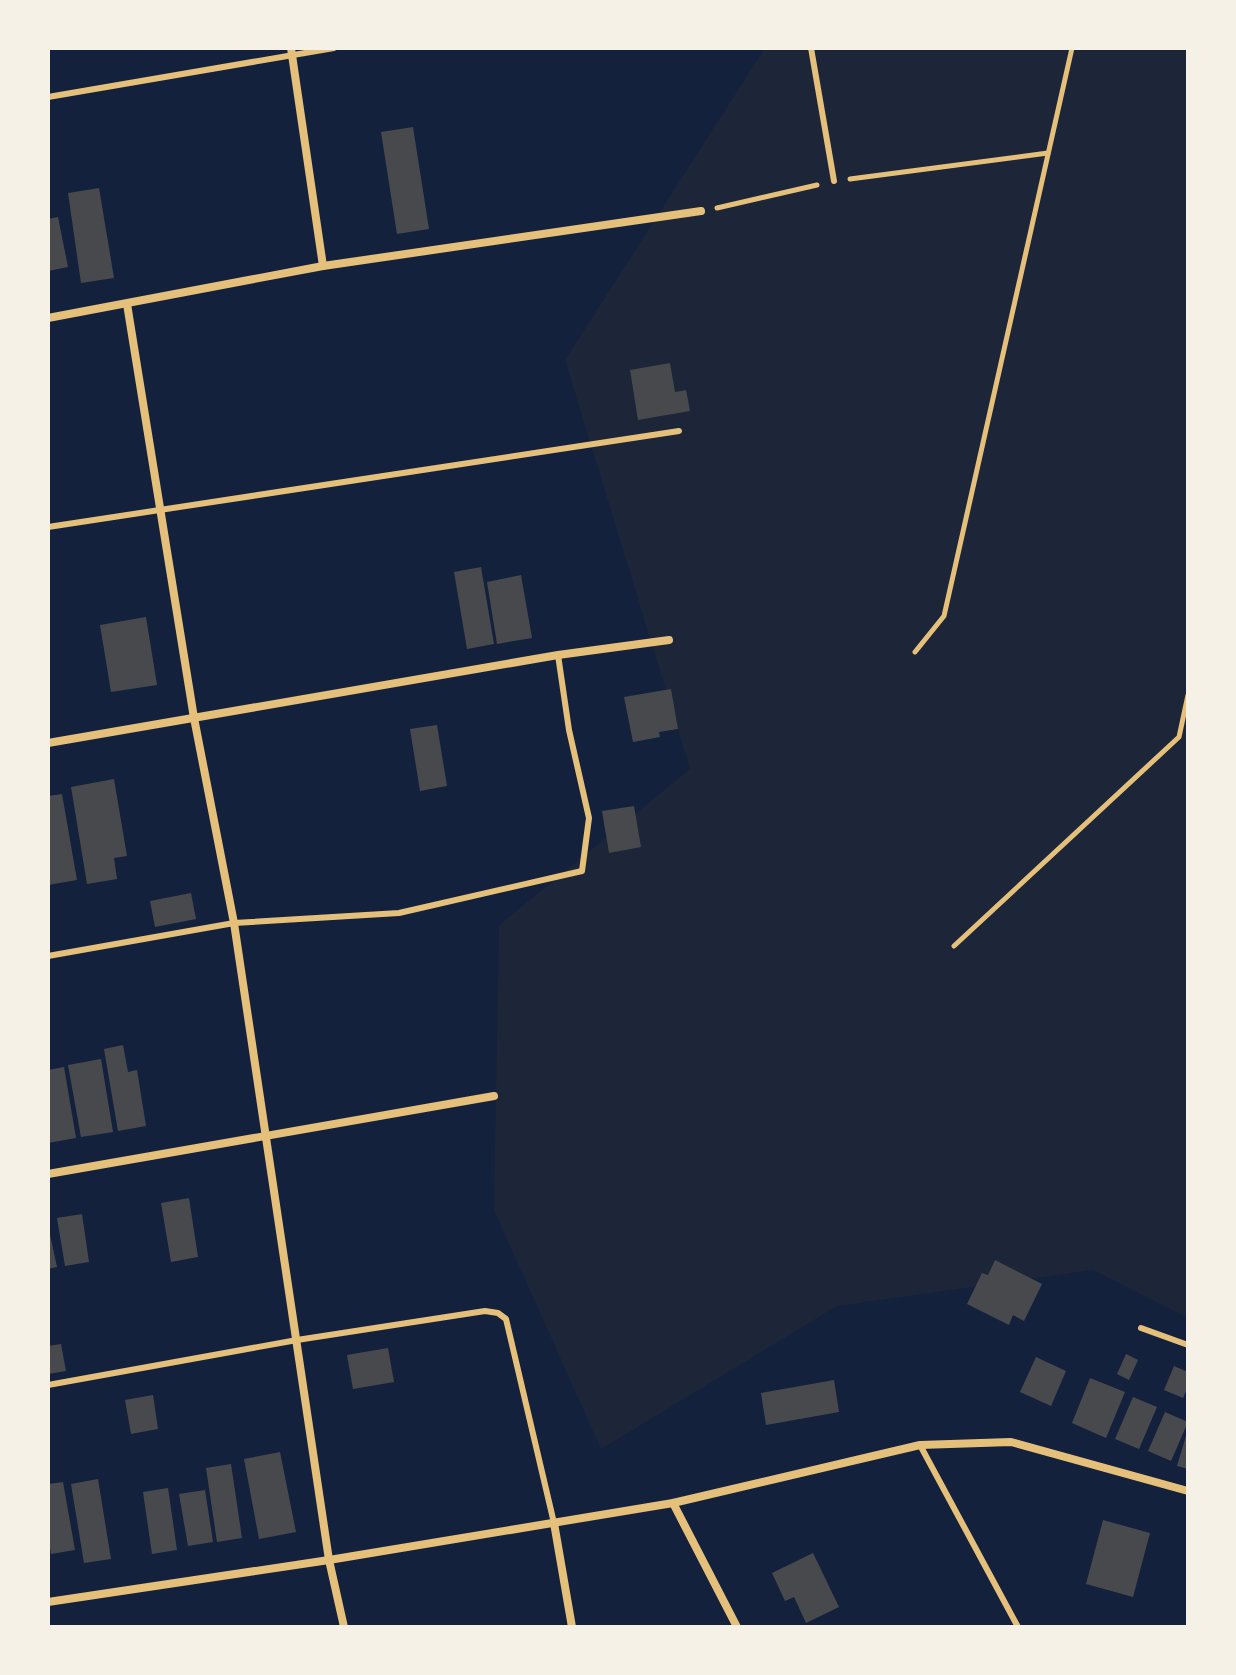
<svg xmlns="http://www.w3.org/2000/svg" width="1236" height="1675" font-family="'Roboto Serif',serif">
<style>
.green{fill:#1d2539}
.building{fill:#48494c}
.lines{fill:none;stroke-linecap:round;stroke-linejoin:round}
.path{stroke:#e5c07b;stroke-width:5}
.service{stroke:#e5c07b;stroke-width:6}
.minor{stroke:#e5c07b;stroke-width:8}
</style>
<rect width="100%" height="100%" fill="#14213d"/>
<!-- green -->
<path class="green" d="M765,48H1188V1318L1093,1270L837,1306L601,1449L494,1210L499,925L690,769L565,360Z"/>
<!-- building -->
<g class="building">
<path d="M413,127L429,229L397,234L381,132Z"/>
<path d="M99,188L114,278L81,283L68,193Z"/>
<path d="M58,217L68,267L48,271V219Z"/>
<path d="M670,363L675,392L686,390L690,411L638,420L630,370Z"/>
<path d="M481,567L494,644L467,649L454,572Z"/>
<path d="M521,575L532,638L497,644L487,582Z"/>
<path d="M146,617L157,685L111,692L100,625Z"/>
<path d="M671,689L678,729L659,732L660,737L633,742L624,697Z"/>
<path d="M437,725L447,786L420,791L410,729Z"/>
<path d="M114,779L127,856L114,858L117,879L87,884L71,787Z"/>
<path d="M62,794L77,880L48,885V796Z"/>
<path d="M634,806L641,847L609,853L602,811Z"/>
<path d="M191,893L196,919L155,927L150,901Z"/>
<path d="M123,1045L128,1072L137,1070L146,1126L118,1131L104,1049Z"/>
<path d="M101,1059L113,1132L81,1137L68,1065Z"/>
<path d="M64,1067L76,1138L48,1143V1070Z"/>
<path d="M189,1198L198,1257L171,1262L161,1203Z"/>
<path d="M82,1214L89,1262L65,1266L57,1218Z"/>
<path d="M48,1225L57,1267L48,1269Z"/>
<path d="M995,1260L1042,1284L1024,1321L1013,1315L1009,1325L967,1304L982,1273L988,1275Z"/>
<path d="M61,1344L66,1371L48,1374V1346Z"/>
<path d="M388,1348L394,1382L353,1389L347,1355Z"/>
<path d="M1126,1354L1138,1360L1129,1380L1117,1374Z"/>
<path d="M1036,1357L1066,1371L1051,1406L1020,1392Z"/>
<path d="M1174,1366L1188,1372V1387L1183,1398L1164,1390Z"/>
<path d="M1090,1378L1125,1392L1106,1438L1072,1423Z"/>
<path d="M834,1380L839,1412L766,1425L761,1393Z"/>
<path d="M153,1395L158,1429L131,1434L125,1400Z"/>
<path d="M1133,1397L1157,1407L1139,1449L1115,1439Z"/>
<path d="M1165,1412L1188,1422L1171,1461L1148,1451Z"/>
<path d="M1188,1429V1469L1177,1466Z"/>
<path d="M280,1452L296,1532L259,1539L244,1459Z"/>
<path d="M231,1464L242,1538L217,1542L206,1468Z"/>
<path d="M98,1479L111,1559L84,1563L71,1484Z"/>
<path d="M63,1482L75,1550L51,1554L48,1537V1484Z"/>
<path d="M168,1488L177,1550L152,1554L143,1492Z"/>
<path d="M205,1490L213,1542L188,1546L179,1494Z"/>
<path d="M1103,1520L1150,1533L1133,1597L1086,1584Z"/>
<path d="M813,1553L839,1607L806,1623L794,1597L785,1601L772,1573Z"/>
</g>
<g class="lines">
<!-- path -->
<g class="path">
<path d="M850,179L1048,153"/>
<path d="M717,208L817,185"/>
<path d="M915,652L944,616L1072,48"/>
<path d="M954,946L1179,737L1188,695"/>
</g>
<!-- service -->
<g class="service">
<path d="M811,48L834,181"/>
<path d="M48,97L334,48"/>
<path d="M48,527L679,431"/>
<path d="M48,956L234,923L399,913L582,871L589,818L569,730L558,655"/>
<path d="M1141,1328L1188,1345"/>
<path d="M48,1385L297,1340L485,1311L498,1313L506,1319L554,1523"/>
<path d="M920,1445L1018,1627"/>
</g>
<!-- minor -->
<g class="minor">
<path d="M291,48L323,266"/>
<path d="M127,304L194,718L234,923L329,1560L344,1627"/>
<path d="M48,318L323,266L701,211"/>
<path d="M48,743L558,655L669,640"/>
<path d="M48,1174L494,1096"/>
<path d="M673,1503L737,1627"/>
<path d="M554,1523L572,1627"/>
<path d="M48,1602L329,1560L673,1503L920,1445L1011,1442L1188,1491"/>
</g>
</g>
<!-- border -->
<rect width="1236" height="1675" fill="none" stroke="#f6f1e7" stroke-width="100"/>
</svg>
